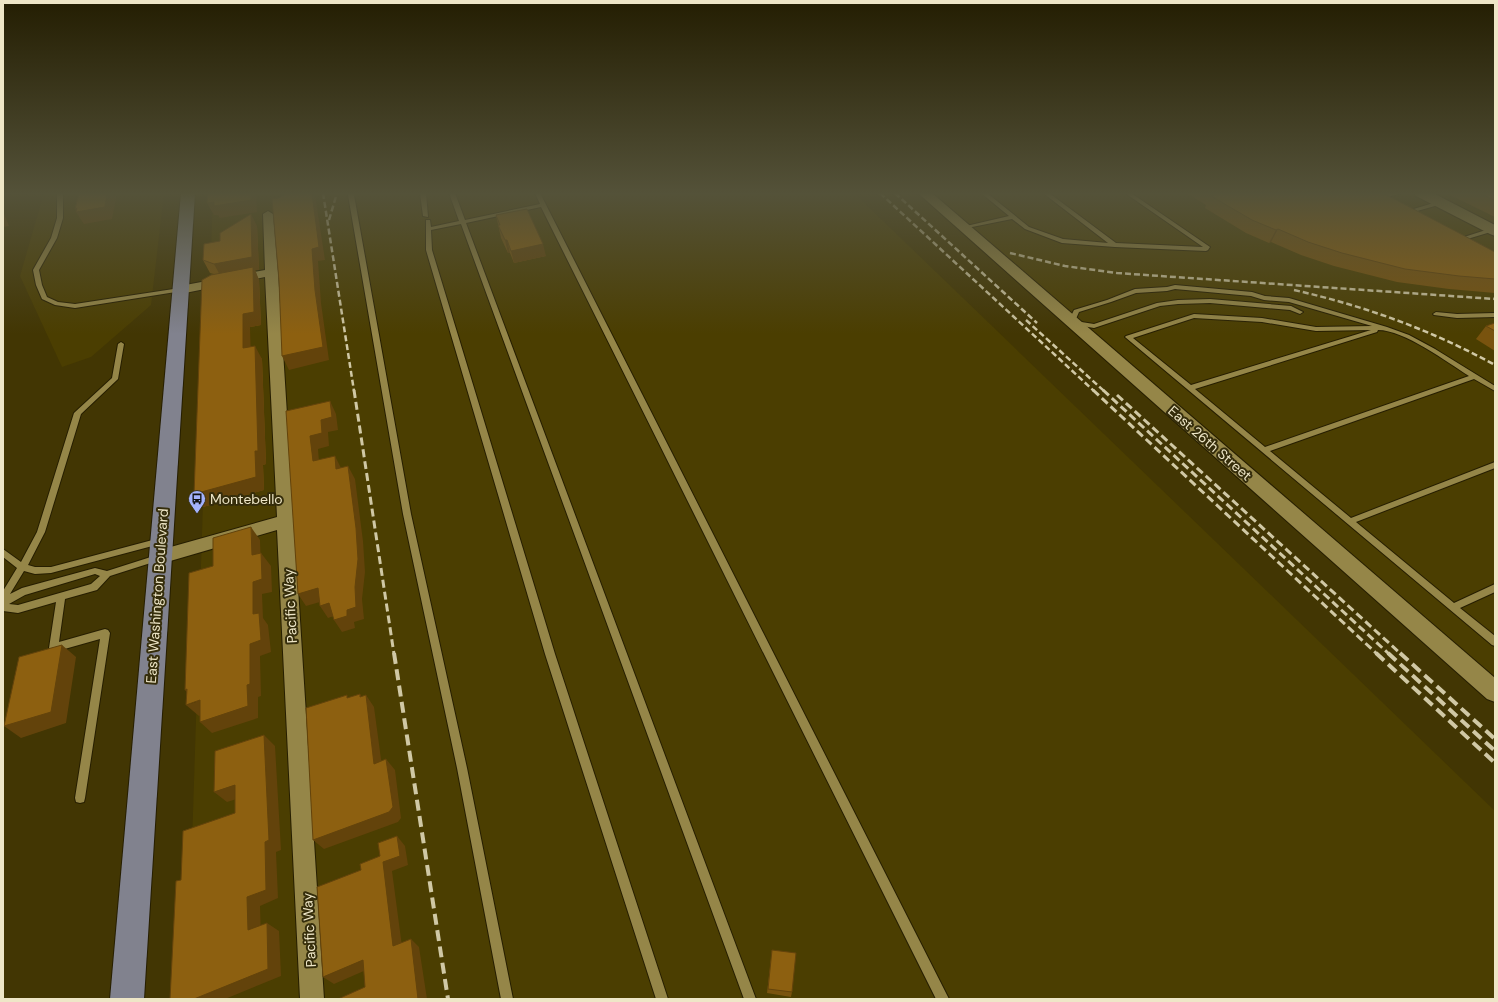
<svg xmlns="http://www.w3.org/2000/svg" width="1498" height="1002" font-family="'DM Sans',sans-serif">
<style>
.built{fill:#4b3e01}
.lines{fill:none;stroke-linecap:round;stroke-linejoin:round}
.service-casing{stroke:#261e00;stroke-width:2}
.minor-casing{stroke:#261e00;stroke-width:2}
.tertiary-casing{stroke:#261e00;stroke-width:2}
.secondary-casing{stroke:#261e00;stroke-width:2}
.primary-casing{stroke:#261e00;stroke-width:2}
.service{fill:#958648;fill-rule:evenodd}
.minor{fill:#958648;fill-rule:evenodd}
.tertiary{fill:#958648;fill-rule:evenodd}
.secondary{fill:#958648;fill-rule:evenodd}
.primary{fill:#81828e;fill-rule:evenodd}
.rail-far2{stroke:#d0c8a5;stroke-width:2.5;stroke-dasharray:6 3;stroke-linecap:butt}
.rail-far1{stroke:#d0c8a5;stroke-width:3;stroke-dasharray:8 4;stroke-linecap:butt}
.rail{stroke:#d0c8a5;stroke-width:4;stroke-dasharray:11 5.5;stroke-linecap:butt}
.wall{fill:#79530e}
.shaded-wall{fill:#63430b}
.building{fill:#8d6010;stroke:#63430b}
.labels{text-anchor:middle;stroke-width:4;stroke-linejoin:round;paint-order:stroke}
.street-label{font-size:14px;fill:#eee6c7;stroke:#352d0b}
.poi-label{font-size:14px;fill:#eee6c7;stroke:#352d0b;text-anchor:start}
</style>
<rect width="100%" height="100%" fill="#423603"/>
<!-- built -->
<g class="built">
<path d="M44,193H164L151,305L91,357L62,367L20,276Z"/>
<path d="M213,193H854L1495,811V999H187Z"/>
<path d="M918,193H1495V695Z"/>
</g>
<g class="lines">
<defs>
<g id="service">
<path d="M57,193H63V218L57,238L39,270L42,285L47,297L58,302L75,304L180,288L182,289V291L75,308L55,305L42,299L36,285L33,270L51,238L57,218Z"/>
<path d="M350,193H355L354,195L411,514L467,768L513,999H501L457,768L403,514L348,195Z"/>
<path d="M420,193H426L428,217L423,216Z"/>
<path d="M449,193H455L465,220L540,204L535,193H540L949,999H936L541,207L466,223L756,999H744L461,224L431,230L432,250L555,654L668,999H656L545,654L426,250V220H430L431,227L459,221Z"/>
<path d="M981,193H987L1029,227L1063,239L1108,243L1043,193H1049L1116,243L1203,247L1125,193H1131L1210,247L1208,250L1206,251L1115,247L1062,243L1025,229L1012,219L962,229V227L1009,216Z"/>
<path d="M1391,193H1401L1388,197L1392,200L1389,202L1381,197Z"/>
<path d="M1440,201L1442,202V204L1410,213L1407,211Z"/>
<path d="M1492,228L1494,229V231L1464,240L1461,238Z"/>
<path d="M1175,285L1252,292L1265,296L1289,298L1387,327L1409,335L1435,349L1495,386V391L1474,379L1270,451L1351,518L1495,462V468L1356,522L1454,603L1495,584V592L1460,608L1495,636V646L1492,645L1125,337L1126,336L1194,314L1262,318L1316,327L1372,326L1289,302L1264,300L1251,296L1175,289L1167,291L1136,293L1111,302L1079,312L1075,321L1094,324L1157,303L1178,300L1210,299L1291,306L1303,312L1300,314L1290,310L1210,303L1178,304L1160,306L1094,328L1071,324L1068,322L1074,310L1107,300L1135,289L1167,287ZM1194,318L1262,322L1316,331L1371,330L1191,385L1133,338ZM1378,330C1404,330 1447,362 1469,376L1265,447L1195,389L1377,332Z"/>
<path d="M1436,312L1457,314L1495,313V317L1457,318L1434,315L1433,314Z"/>
<path d="M121,342L124,344L118,379L81,414L45,532L28,565L35,567H51L160,538L163,539L164,541L163,543L160,544L51,573L35,574L24,571L10,594L22,588L95,568L107,571L157,555L160,556L161,558L160,560L110,576L97,590L65,599L59,642L105,629L108,630L110,633L85,798L84,802L80,803L76,802L75,798L100,639L54,652L51,651L49,648L56,602L18,613L3,611V591L17,568L3,557V549L21,562L37,532L74,413L112,378L118,344ZM95,574L100,576L91,584L18,605L9,604L25,595Z"/>
</g>
<path id="minor" d="M268,211L273,214L278,272L324,999H300L277,530L160,564L154,562L152,557L154,552L160,550L277,517L265,277L180,294L176,293L174,290L176,287L180,286L265,270L263,214Z"/>
<path id="tertiary" d="M918,193H932L1495,678V702L1487,699Z"/>
<path id="secondary" d="M1414,193H1433L1495,225V236L1490,234L1416,196Z"/>
<path id="primary" d="M181,193H195L144,999H110Z"/>
</defs>
<!-- service casing -->
<use href="#service" class="service-casing"/>
<!-- minor casing -->
<use href="#minor" class="minor-casing"/>
<!-- tertiary casing -->
<use href="#tertiary" class="tertiary-casing"/>
<!-- secondary casing -->
<use href="#secondary" class="secondary-casing"/>
<!-- primary casing -->
<use href="#primary" class="primary-casing"/>
<!-- service -->
<use href="#service" class="service"/>
<!-- minor -->
<use href="#minor" class="minor"/>
<!-- tertiary -->
<use href="#tertiary" class="tertiary"/>
<!-- secondary -->
<use href="#secondary" class="secondary"/>
<!-- primary -->
<use href="#primary" class="primary"/>
<!-- rail-far2 -->
<g class="rail-far2">
<path d="M323,193L354,391"/>
<path d="M880,193L1094,391"/>
<path d="M895,193L1037,323"/>
<path d="M329,220L337,193"/>
<path d="M1010,253L1065,266L1117,273L1495,299"/>
<path d="M1294,290C1365,306 1431,330 1495,365"/>
<path d="M1026,320L1104,391"/>
</g>
<!-- rail-far1 -->
<g class="rail-far1">
<path d="M354,390L394,654"/>
<path d="M1093,390L1377,654"/>
<path d="M1103,390L1389,654"/>
<path d="M1117,395L1401,654"/>
</g>
<!-- rail -->
<g class="rail">
<path d="M394,653L448,999"/>
<path d="M1376,653L1495,763"/>
<path d="M1388,653L1495,751"/>
<path d="M1400,653L1495,739"/>
</g>
</g>
<!-- wall -->
<g class="wall">
<path d="M1187,193H1383L1495,252V293L1449,289L1397,282L1334,266L1301,255L1271,242L1269,243L1246,233L1205,208L1206,205Z"/>
<path d="M1446,193H1495V217Z"/>
<path d="M496,215L546,256L514,263L510,253H508L501,238Z"/>
<path d="M257,226L259,270H255L259,280L261,325L250,327V347L262,359L266,464L263,465L264,490L203,507L214,274L210,273L203,260L220,241Z"/>
<path d="M1495,323V351L1476,339L1486,326Z"/>
<path d="M772,950L792,992L791,997L767,993Z"/>
</g>
<!-- shaded-wall -->
<g class="shaded-wall">
<path d="M107,193H117L112,219L84,224L76,212H77L75,209Z"/>
<path d="M251,193H256L257,212L220,218L218,215H214L207,203Z"/>
<path d="M311,193H315V195L325,260L318,261L321,303L329,360L289,370L282,356L315,290L312,249Z"/>
<path d="M3,211L9,226L3,227Z"/>
<path d="M251,214L257,226L259,270H255L259,280L261,325L250,327L251,361L243,348L221,277L214,264Z"/>
<path d="M1278,229L1271,242L1269,243L1276,230Z"/>
<path d="M505,240H507L510,253H508Z"/>
<path d="M543,244L546,256L514,263L511,251Z"/>
<path d="M255,346L262,359L266,464L263,465L264,490L203,507L194,494L255,451Z"/>
<path d="M330,401L336,414L338,430L328,432L329,446L318,449L320,474L313,461L310,436L321,420Z"/>
<path d="M335,456L341,468L336,469Z"/>
<path d="M348,466L355,479L363,541L365,572L362,599L364,619L354,622L355,628L342,632L334,620L347,610Z"/>
<path d="M251,527L260,540L261,568L252,555Z"/>
<path d="M261,553L271,566L272,592L262,594L263,618L268,625L271,652L260,656L261,696L258,697V718L212,733L200,722L247,685L250,644L253,614V582Z"/>
<path d="M318,588L327,600L306,606L298,594Z"/>
<path d="M329,603L337,615L328,618L320,606Z"/>
<path d="M62,645L76,657L66,723L21,738L4,726Z"/>
<path d="M187,689L200,700L212,712L199,716L186,705L196,702L185,690Z"/>
<path d="M360,694L367,704L366,695L374,707L383,774L374,764L360,697Z"/>
<path d="M264,735L275,746L281,850L276,852L278,898L260,906L261,938L248,930L247,897L265,842Z"/>
<path d="M386,759L395,770L401,818L398,822L324,849L313,840Z"/>
<path d="M235,785L246,796L227,802L214,792Z"/>
<path d="M397,836L405,846L408,865L392,871L403,954L393,946L383,862Z"/>
<path d="M267,923L279,931L281,976L225,999H194Z"/>
<path d="M411,939L419,947L427,999H418Z"/>
<path d="M363,960L373,967L334,984L323,977Z"/>
</g>
<!-- building -->
<g class="building">
<path d="M79,193H107L105,207L76,212L77,208L75,209Z"/>
<path d="M208,193H251V200L214,206V202L207,203Z"/>
<path d="M286,193H312L319,247L312,249L315,290L323,347L282,356L279,281L272,199L279,198Z"/>
<path d="M1212,193H1383L1495,252V279L1459,276L1405,269L1342,253L1308,242L1278,229L1276,230L1252,220L1211,196L1214,195Z"/>
<path d="M1480,193H1495V201Z"/>
<path d="M527,209L543,244L511,251L507,240H505L498,225H500L496,215Z"/>
<path d="M251,214L252,257L214,264L203,260L204,244L220,241V233Z"/>
<path d="M253,267L254,312L243,314V348L255,346L258,451H255L256,477L194,494L202,280L211,275Z"/>
<path d="M1495,323V331L1486,326Z"/>
<path d="M330,401L332,417L321,420L322,433L310,436L313,461L335,456L336,469L348,466L356,528L358,559L355,587L356,607L347,610V616L334,620L329,603L320,606L318,588L298,594L286,411Z"/>
<path d="M251,527L252,555L261,553L262,579L253,582V614L259,613L261,640L250,644V684L247,685L248,706L200,722V700L186,705L187,689L185,690L189,573L213,566V538Z"/>
<path d="M62,645L51,712L4,726L19,657Z"/>
<path d="M360,694V697L366,695L374,764L386,759L393,807L389,812L313,840L306,708L347,695V698Z"/>
<path d="M264,735L269,840L265,842L266,890L247,897L248,930L267,923L268,969L194,999H170L176,881L181,880L183,831L235,813V785L214,792L215,751Z"/>
<path d="M397,836L400,856L383,862L393,946L411,939L418,999H338L365,987L363,960L323,977L317,887L361,870L360,864L380,856L378,843Z"/>
<path d="M772,950L796,953L792,992L768,989Z"/>
</g>
<!-- sky -->
<linearGradient id="sky" x2="0" y2="1"><stop stop-color="#241e02"/><stop offset="0.58" stop-color="#545239"/><stop offset="1" stop-color="#545239" stop-opacity="0"/></linearGradient>
<rect width="1498" height="334" fill="url(#sky)"/>
<!-- icons -->
<defs>
<symbol id="bus-pin" viewBox="-11 -11 22 30"><path d="M0 17L-7.5 6A9.5 9.5 0 1 1 7.5 6Z" fill="#a4b2fc" stroke="#352d0b"/><path d="M-5-6H5V4H4V6H2V4H-2V6H-4V4H-5ZM-3.5-4V0h7V-4ZM-3.5 1.2v1.5H-2V1.2ZM2 1.2v1.5H3.5V1.2Z" fill="#111"/></symbol>
</defs>
<g fill-rule="evenodd">
<use href="#bus-pin" x="187" y="489" width="20" height="27"/>
</g>
<g class="labels">
<!-- street labels -->
<g class="street-label">
<text transform="translate(1210 443) rotate(41)" y="5">East 26th Street</text>
<text transform="translate(157 596) rotate(-86)" y="5">East Washington Boulevard</text>
<text transform="translate(290 606) rotate(-93)" y="5">Pacific Way</text>
<text transform="translate(309 930) rotate(-93)" y="5">Pacific Way</text>
</g>
<!-- poi labels -->
<g class="poi-label">
<text x="210" y="504">Montebello</text>
</g>
</g>
<!-- border -->
<rect width="1498" height="1002" fill="none" stroke="#eee6c7" stroke-width="8"/>
</svg>
